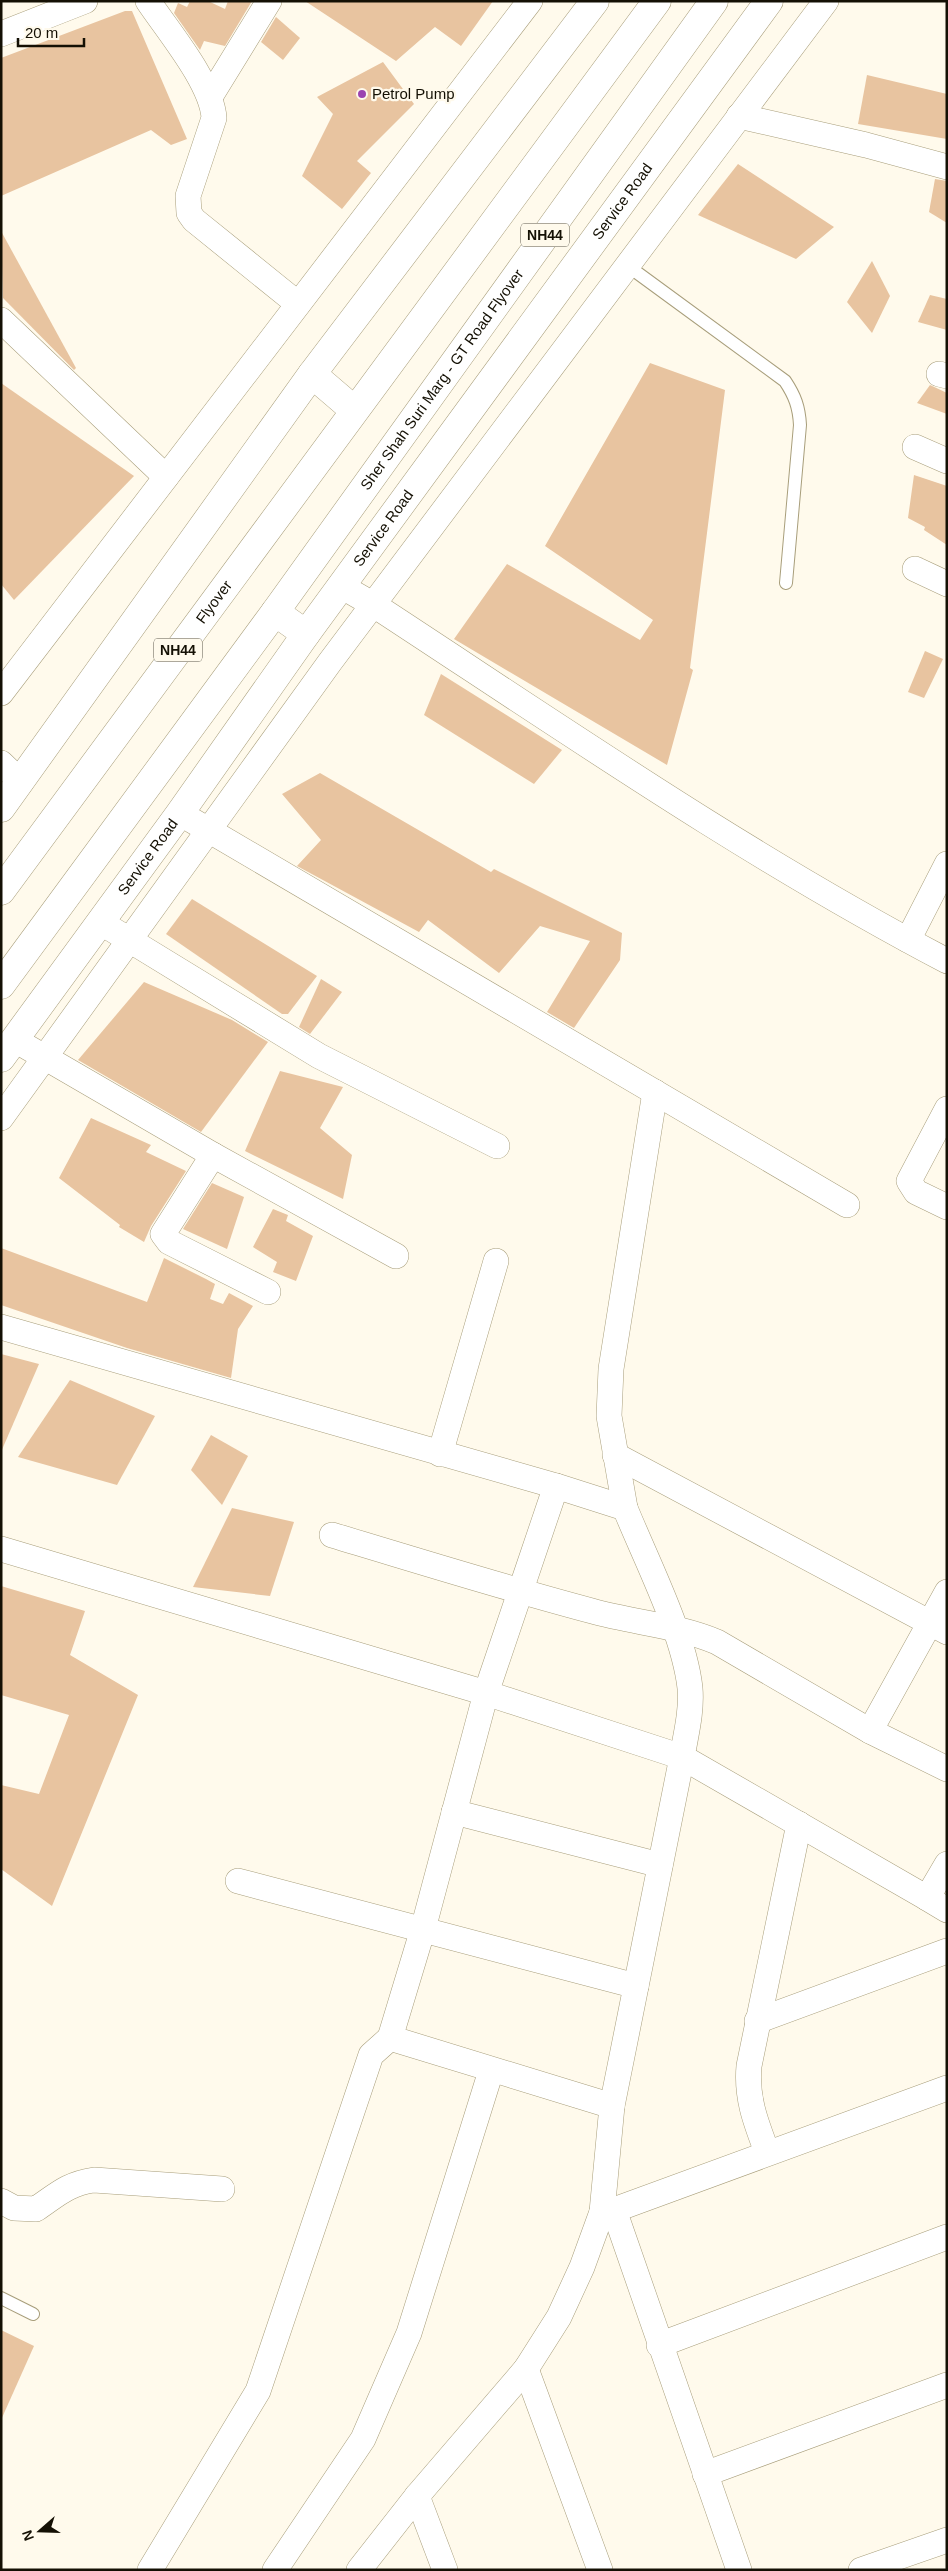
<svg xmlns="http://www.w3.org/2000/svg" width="948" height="2571" font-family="Helvetica,sans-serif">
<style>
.building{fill:#e8c4a0}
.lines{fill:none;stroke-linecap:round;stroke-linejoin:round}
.lane-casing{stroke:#a89e7b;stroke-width:14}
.street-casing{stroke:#a89e7b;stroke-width:26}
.secondary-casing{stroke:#a89e7b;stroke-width:29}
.primary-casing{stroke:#a89e7b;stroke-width:29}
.highway-casing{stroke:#a89e7b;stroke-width:29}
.lane{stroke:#fff;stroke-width:12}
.street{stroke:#fff;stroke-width:25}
.secondary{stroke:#fff;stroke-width:28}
.primary{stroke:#fff;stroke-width:28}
.highway{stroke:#fff;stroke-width:28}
.poi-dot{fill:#9b44b1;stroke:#fffaec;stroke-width:2}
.labels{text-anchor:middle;stroke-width:4.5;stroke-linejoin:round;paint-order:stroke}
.shield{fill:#fffaec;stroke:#5a564a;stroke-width:1}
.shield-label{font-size:14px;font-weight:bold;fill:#141004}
.poi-label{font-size:15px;fill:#141004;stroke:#fffaec;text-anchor:start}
.street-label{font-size:15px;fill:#141004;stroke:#fffaec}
</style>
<rect width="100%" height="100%" fill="#fffaec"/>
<!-- building -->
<g class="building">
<path d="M190,1H208L225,9L228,1H252L225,46L204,41L200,50L174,13L178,3L187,7Z"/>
<path d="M305,1H493L461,46L435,27L396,61Z"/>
<path d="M125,11H132L187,139L171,145L151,130L1,196V58Z"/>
<path d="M276,17L300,38L283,60L261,42Z"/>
<path d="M383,62L414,104L357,161L371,173L342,209L302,176L333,114L317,97Z"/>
<path d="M867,75L947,94V139L858,124Z"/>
<path d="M738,164L834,227L796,259L698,215Z"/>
<path d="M935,179L947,181V223L929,212Z"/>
<path d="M1,231L76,368L74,370L3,298Z"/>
<path d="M872,261L890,296L872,333L847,302Z"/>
<path d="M930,295L947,299V330L918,322Z"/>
<path d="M650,363L725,390L690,668L693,670L667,765L454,639L507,564L640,640L653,620L545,546Z"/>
<path d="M1,383L134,476L14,600L1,584Z"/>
<path d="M930,385L947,393V414L917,403Z"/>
<path d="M914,475L947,486V545L924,530L925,527L908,518Z"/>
<path d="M925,651L943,659L924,698L908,692Z"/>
<path d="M441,674L562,750L534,784L424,715Z"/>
<path d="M320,773L491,872L494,869L622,933L620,960L574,1028L547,1012L590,941L540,926L499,973L428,920L419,932L297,866L321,840L282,794Z"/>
<path d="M192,899L317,976L288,1014H282L166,934Z"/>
<path d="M321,979L342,992L310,1034L299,1027Z"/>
<path d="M144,982L232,1020L268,1042L201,1132L78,1060Z"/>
<path d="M280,1071L343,1087L320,1128L352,1155L343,1199L245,1151Z"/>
<path d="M91,1118L151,1145L146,1152L186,1171L151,1226L144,1242L119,1227L120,1225L59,1178Z"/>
<path d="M212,1183L244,1197L227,1249L183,1229Z"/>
<path d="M273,1209L288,1215L286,1221L313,1236L296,1281L273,1272L277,1262L253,1247Z"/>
<path d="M1,1248L147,1302L164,1258L206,1279L215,1284L210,1299L223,1304L229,1293L253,1306L238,1329L231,1378L127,1348L1,1305Z"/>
<path d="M1,1354L39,1364L1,1452Z"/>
<path d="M70,1380L155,1416L117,1485L18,1457Z"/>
<path d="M211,1435L248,1456L222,1505L191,1470Z"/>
<path d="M232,1508L294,1522L270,1596L193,1587Z"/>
<path d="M1,1586L85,1611L70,1655L138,1695L52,1906L1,1869V1785L39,1794L69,1715L1,1695Z"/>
<path d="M1,2330L34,2346L1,2420Z"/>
</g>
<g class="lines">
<defs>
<g id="lane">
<path d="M628,266L785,381C795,396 799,407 800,425L786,583"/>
<path d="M1,2298L33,2314"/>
</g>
<g id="street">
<path d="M148,1C168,31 212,83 214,118L188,196L189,213L194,220L298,304"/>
<path d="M1,34L85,1"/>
<path d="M210,97L269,1"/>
<path d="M739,116L866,145L947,167"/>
<path d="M1,320L166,477"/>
<path d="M939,374L947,376"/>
<path d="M915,447L947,461"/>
<path d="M915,569L947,584"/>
<path d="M341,586L374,605C562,728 747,856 947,961"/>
<path d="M1,693L530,1"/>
<path d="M1,763L21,782"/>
<path d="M193,821L847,1205"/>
<path d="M100,922L319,1056L497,1146"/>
<path d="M908,940L947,864"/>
<path d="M15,1040L213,1155L396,1256"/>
<path d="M947,1109L909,1181L916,1192L947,1207"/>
<path d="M1,1118L330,662L826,1"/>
<path d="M213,1155L163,1234L169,1242L268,1292"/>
<path d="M1,1327L556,1486L486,1693L682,1757L927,1898"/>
<path d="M440,1454L496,1261"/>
<path d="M615,1455L947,1632"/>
<path d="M556,1486L625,1508C646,1560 684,1633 690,1688C692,1711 686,1734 682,1757L612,2106"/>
<path d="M625,1508L609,1416L611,1369L655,1092"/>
<path d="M332,1535C419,1561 505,1588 592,1611C635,1623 676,1625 717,1642L870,1731L947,1769"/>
<path d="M1,1549L486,1693L423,1929L390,2038L612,2106L602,2212"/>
<path d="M870,1731L947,1592"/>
<path d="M454,1812L660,1865"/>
<path d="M947,1864L927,1898L947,1910"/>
<path d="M238,1881L636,1986"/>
<path d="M757,2021L947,1951"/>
<path d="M767,2152C756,2123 746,2098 749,2066L799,1824"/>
<path d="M1,2201L14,2208L36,2209C57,2195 67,2184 94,2180L222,2189"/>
<path d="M614,2210L739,2570"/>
<path d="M659,2345L947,2237"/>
<path d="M526,2369L600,2570"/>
<path d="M705,2474L947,2385"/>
<path d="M417,2496L445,2570"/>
<path d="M150,2570L258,2391L371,2055L390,2038"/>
<path d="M275,2570L363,2439L409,2333L491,2071"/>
<path d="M359,2570L417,2496L526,2369L559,2317L582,2267L602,2212L614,2210L947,2088"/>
<path d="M861,2570L947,2540"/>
</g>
<g id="secondary">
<path d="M1,808L312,374"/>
<path id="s1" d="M1,1058L180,813L306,634"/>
</g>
<g id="primary">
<path d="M354,410L312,374L595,1"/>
<path id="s2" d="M275,612L306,634L769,1"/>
</g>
<g id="highway">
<path id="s3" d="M1,891L657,1"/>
<path id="s4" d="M1,985L275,612L714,1"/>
</g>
</defs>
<!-- lane casing -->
<use href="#lane" class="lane-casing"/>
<!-- street casing -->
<use href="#street" class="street-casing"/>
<!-- secondary casing -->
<use href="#secondary" class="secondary-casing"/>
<!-- primary casing -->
<use href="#primary" class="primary-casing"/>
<!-- highway casing -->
<use href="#highway" class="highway-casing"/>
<!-- lane -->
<use href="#lane" class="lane"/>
<!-- street -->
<use href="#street" class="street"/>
<!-- secondary -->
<use href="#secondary" class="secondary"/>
<!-- primary -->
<use href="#primary" class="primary"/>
<!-- highway -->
<use href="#highway" class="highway"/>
</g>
<!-- markers -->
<circle class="poi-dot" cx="362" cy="94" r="5"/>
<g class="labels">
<!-- shield labels -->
<g class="shield">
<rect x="521" y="223.5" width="48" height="23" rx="4"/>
<rect x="154" y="638.5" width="48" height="23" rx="4"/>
</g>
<g class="shield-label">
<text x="545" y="240">NH44</text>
<text x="178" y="655">NH44</text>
</g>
<!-- poi labels -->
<g class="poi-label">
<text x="372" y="99">Petrol Pump</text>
</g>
<!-- street labels -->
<g class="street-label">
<text dy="5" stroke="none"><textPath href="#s2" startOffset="574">Service Road</textPath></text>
<text dy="5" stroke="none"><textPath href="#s4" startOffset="749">Sher Shah Suri Marg - GT Road Flyover</textPath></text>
<text dy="5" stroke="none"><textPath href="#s2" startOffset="169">Service Road</textPath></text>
<text dy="5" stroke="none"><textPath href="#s3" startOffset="359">Flyover</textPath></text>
<text dy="5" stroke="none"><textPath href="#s1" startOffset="249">Service Road</textPath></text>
</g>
</g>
<!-- border -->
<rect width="948" height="2571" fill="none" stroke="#141004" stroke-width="5"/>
<!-- north arrow -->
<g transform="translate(40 2531) rotate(250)" stroke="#fffaec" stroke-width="4" paint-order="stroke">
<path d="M0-4L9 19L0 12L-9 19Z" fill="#141004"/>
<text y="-8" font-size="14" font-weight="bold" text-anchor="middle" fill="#141004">N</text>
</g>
<!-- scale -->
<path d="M18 38v8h66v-8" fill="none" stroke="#141004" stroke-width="2.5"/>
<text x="25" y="38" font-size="15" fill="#141004" stroke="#fffaec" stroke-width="4" paint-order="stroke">20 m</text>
</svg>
